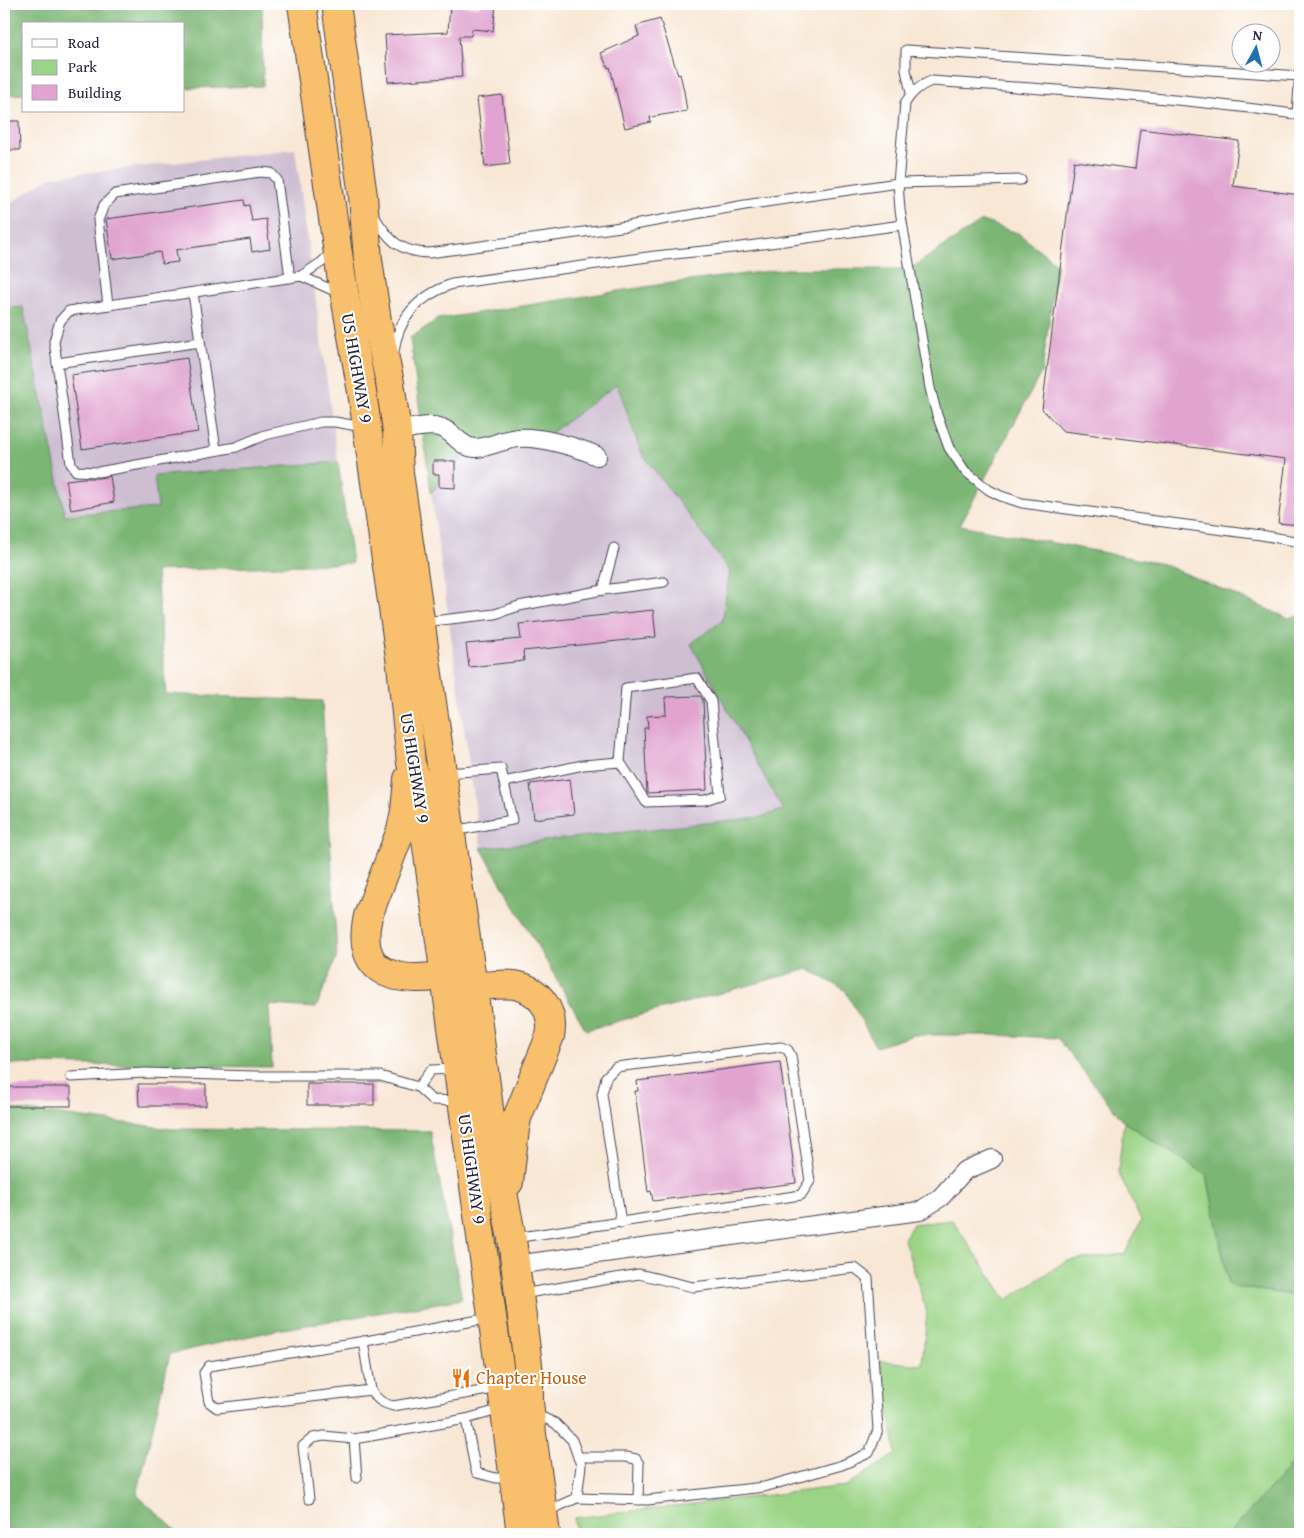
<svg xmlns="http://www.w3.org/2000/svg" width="1304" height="1538" font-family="'Gentium Book Plus',serif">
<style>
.industrial{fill:#cebed2}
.green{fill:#9bd487;stroke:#5e7b61}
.forest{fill:#7cb674;stroke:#4f6c58}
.building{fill:#e1a4d0}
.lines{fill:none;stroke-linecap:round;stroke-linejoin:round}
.lane-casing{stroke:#424052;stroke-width:11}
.street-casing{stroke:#424052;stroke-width:20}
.highway-casing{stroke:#424052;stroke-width:30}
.lane{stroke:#fff;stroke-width:9}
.street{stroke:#fff;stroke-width:18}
.highway{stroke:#f8bf6c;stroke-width:28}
.labels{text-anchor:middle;stroke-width:4;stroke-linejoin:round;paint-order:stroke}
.street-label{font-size:18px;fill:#22223b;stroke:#fff}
.food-label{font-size:18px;fill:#c56008;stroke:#fff;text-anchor:start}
</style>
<rect width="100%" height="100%" fill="#fff"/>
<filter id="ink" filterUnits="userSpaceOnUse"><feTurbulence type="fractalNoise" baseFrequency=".02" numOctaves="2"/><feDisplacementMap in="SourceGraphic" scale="10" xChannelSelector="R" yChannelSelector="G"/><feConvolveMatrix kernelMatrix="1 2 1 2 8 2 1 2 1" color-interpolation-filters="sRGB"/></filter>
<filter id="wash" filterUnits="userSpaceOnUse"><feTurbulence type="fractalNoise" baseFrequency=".0096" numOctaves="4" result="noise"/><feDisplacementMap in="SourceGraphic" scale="20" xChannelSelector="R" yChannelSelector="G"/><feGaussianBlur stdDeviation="1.12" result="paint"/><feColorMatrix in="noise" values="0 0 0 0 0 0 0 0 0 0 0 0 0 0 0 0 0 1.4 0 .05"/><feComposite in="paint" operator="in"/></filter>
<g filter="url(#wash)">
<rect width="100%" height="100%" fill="#f8e7d5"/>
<!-- industrial -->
<g class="industrial">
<path d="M295,149L338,462L154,476L158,508L65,515L23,307L4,309V208L50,177Z"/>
<path d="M617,384L641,452L730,571L722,621L692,644L783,811L760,817L481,848L431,493L471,448L539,442Z"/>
</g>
<!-- green -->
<path class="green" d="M1124,1122L1207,1175L1229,1286L1300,1296V1458L1295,1461L1229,1534H989L981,1528L977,1534H577L574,1518L846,1486L896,1454L880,1361L922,1365L927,1313L904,1239L913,1224L952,1220L1007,1300L1066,1261L1125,1254L1141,1221L1118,1171Z"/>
<!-- forest -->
<g class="forest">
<path d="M4,4H262L263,86L184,88V24H24V94L4,95Z"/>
<path d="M982,221L1018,233L1057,264L1042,371L960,525L1163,564L1288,618L1300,615V1296L1229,1286L1207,1175L1124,1122L1057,1038L992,1035H914L876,1047L845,990L808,969L586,1030L481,848L760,817L783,810L691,644L722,621L730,571L641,452L617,384L539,442L471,448L431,493L410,338L438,319L664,284L786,269H910Z"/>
<path d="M23,307L65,515L158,508L154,476L338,462L352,563L156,571L166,694L322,701L337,956L316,1008L269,1005L272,1067L4,1064V309Z"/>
<path d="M4,1108L173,1129L430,1131L462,1299L277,1330L170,1354L137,1495L180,1534H4Z"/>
<path d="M1300,1458V1534H1229L1295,1461Z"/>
</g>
<g id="blocks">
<!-- building -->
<g class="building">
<path d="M480,4L496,5L493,31L472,29L471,36H459L462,77L388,82L385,35L448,32L450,5L479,7Z"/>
<path d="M660,19L678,75L680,74L684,91L687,111L650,117L651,122L625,128L610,67L608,68L601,53L639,36L636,26Z"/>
<path d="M502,95L510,164L485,167L477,98Z"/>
<path d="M4,121H19L20,150H4Z"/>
<path d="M1140,129L1239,141L1233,186L1300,195V525L1278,523L1286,459L1063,431L1042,409L1074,161L1135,169Z"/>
<path d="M244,200L245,206L249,205L252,221L266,219L270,249L252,252L250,239L176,250L178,262L162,264L160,252L112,259L106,219Z"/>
<path d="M187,358L198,432L82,449L71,375Z"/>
<path d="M433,461H455V488L439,487V474H433Z"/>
<path d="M110,476L114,502L71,510L66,480L83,478H98Z"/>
<path d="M653,610L656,637L523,651L524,661L469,667L466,644L521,639L519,624Z"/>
<path d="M700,696L703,700L707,790L647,793L644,728H648L647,716L666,715L665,697Z"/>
<path d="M570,779L574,814L534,819L530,784Z"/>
<path d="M780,1062L796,1183L653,1201L651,1191L648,1192L635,1091H638L637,1081Z"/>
<path d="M138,1084H206V1106H139Z"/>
<rect x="307" y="1084" width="67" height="21"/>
<rect x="4" y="1087" width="67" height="19"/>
</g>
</g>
</g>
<g filter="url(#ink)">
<use href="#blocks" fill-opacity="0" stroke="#424052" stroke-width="1"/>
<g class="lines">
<defs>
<g id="lane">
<path d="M911,93L906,70V50L1300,76"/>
<path d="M1297,115L1300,71"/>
<path d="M1300,115C1178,97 1054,90 931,81C919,86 912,92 905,103L898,183L900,210L930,388L937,415L949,448L965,471L989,490L1001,496L1022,503L1261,535L1300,542"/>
<path d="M373,214C388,239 398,252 429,253L628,226L745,205L898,183L1021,180"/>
<path d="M332,252L322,262L301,276L69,311L60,321L54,341L71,464L76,471L98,472L236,447L265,435L321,422H335L363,427"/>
<path d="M301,276L339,293"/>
<path d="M193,293L216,450"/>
<path d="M108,305L98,220L104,205L115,194L260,172L271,173L277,180L290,278"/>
<path d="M394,352C398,317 419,296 452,284L655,256L733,248L902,225"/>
<path d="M57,363L200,342"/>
<path d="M603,590L614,548"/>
<path d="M423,622L495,614L519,606L603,590L664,582"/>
<path d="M446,773L501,769L512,820L453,831"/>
<path d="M504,782L583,765L620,762L626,688L697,678L711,701L720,795L705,800L646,802L620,762"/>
<path d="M455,1069L431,1070L418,1087L432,1100L459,1101"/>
<path d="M71,1077L145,1073L255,1076H380L418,1087"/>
<path d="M514,1238L801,1195L810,1181L791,1056L788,1050L781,1047L616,1067L606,1077L602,1094L621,1223"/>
<path d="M522,1294L639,1274L693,1287L855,1268L868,1278L878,1430L869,1453L842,1465L764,1487L647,1500L577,1498"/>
<path d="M490,1318L371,1340L209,1366L204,1373L209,1402L217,1408L371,1390C377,1400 382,1403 393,1406L500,1388"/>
<path d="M363,1341L371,1390"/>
<path d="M535,1414L555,1423L572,1440L581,1465L577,1498L546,1512"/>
<path d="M466,1419L475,1468L477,1473L496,1478H511"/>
<path d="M354,1439L357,1478"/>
<path d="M578,1457H626L636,1459L639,1464L638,1500"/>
<path d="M309,1499L303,1446L313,1438L324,1436L354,1439L466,1419L502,1409"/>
</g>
<g id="street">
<path d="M397,431C410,429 425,424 439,427C453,430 459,447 475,448C487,448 499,441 512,439C533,434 578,447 597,456"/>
<path d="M514,1265L920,1211L941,1197L964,1171L992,1159"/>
</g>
<g id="highway">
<path d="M302,4L341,274L362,392L401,664L411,763L418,786L422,811L502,1388L521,1534"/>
<path d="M336,4L363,196L368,260L377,321L390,383L397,431L399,473L473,987L494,1146L512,1239L529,1373V1400L532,1434L546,1534"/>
<path d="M408,779L405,811L401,830L368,916C352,986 414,983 463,972"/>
<path d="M459,1001L473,987C486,986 502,983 515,985C540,990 555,1011 550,1036L517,1118L515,1129L509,1182"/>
</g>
</defs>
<!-- lane casing -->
<use href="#lane" class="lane-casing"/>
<!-- street casing -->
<use href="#street" class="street-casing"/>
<!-- highway casing -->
<use href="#highway" class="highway-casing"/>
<!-- lane -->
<use href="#lane" class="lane"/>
<!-- street -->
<use href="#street" class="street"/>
<!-- highway -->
<use href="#highway" class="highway"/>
</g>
</g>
<!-- icons -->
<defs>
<symbol id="restaurant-bare" viewBox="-9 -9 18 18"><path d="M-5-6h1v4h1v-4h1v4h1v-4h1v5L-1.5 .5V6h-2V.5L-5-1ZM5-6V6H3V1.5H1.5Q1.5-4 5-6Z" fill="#e8710a" stroke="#fff" stroke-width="2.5" paint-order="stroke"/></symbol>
</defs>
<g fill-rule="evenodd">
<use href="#restaurant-bare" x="447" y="1364" width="28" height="28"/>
</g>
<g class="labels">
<!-- street labels -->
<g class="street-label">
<text transform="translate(357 368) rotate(80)" y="6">US HIGHWAY 9</text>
<text transform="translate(415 768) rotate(81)" y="6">US HIGHWAY 9</text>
<text transform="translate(472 1169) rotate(82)" y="6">US HIGHWAY 9</text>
</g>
<!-- food labels -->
<g class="food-label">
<text x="476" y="1384">Chapter House</text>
</g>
</g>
<!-- margin -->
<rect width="1304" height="1538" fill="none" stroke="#fff" stroke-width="20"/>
<!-- legend -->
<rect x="22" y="22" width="162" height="90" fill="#ffffff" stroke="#a7a7b1"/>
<rect x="32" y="39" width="25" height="8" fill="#ffffff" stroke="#a7a7b1"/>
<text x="68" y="48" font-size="15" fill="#22223b">Road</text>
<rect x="32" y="60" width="25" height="15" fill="#9bd487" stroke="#a7a7b1"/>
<text x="68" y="72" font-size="15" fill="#22223b">Park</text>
<rect x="32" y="85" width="25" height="15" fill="#e1a4d0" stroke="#a7a7b1"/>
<text x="68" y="98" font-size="15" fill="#22223b">Building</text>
<!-- north arrow -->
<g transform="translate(1256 48) rotate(7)"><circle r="24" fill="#ffffff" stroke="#a7a7b1"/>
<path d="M0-4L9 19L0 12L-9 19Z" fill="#1f6fb2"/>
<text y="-8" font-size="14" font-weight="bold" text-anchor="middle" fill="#22223b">N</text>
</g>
</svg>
